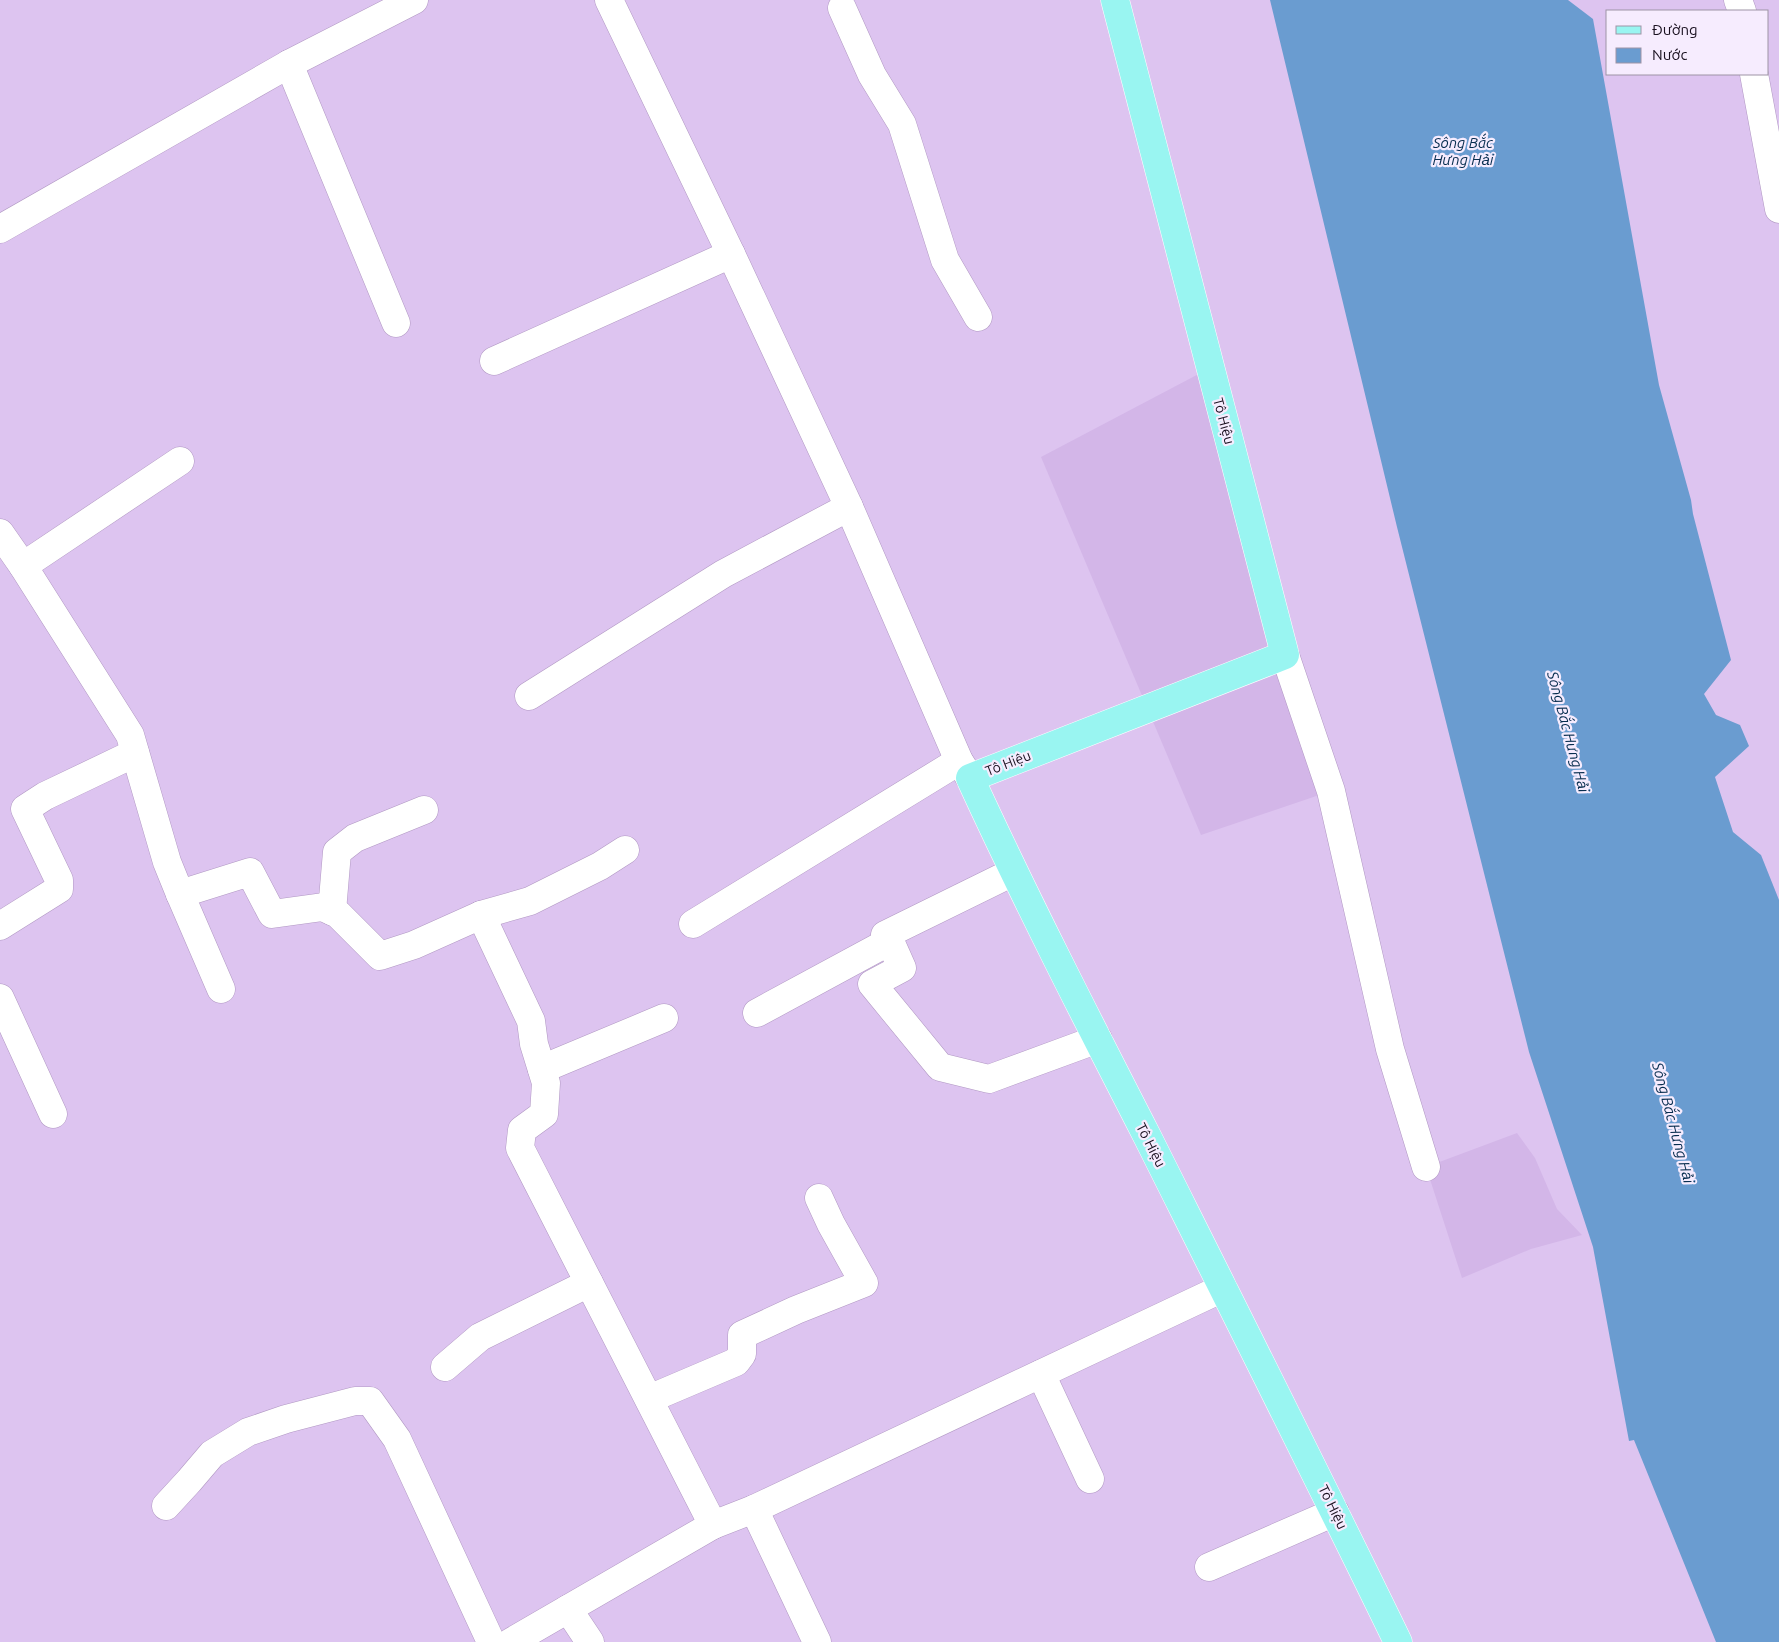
<svg xmlns="http://www.w3.org/2000/svg" width="1779" height="1642" font-family="Ubuntu,sans-serif">
<style>
.built{fill:#d3b6e8}
.water{fill:#6a9cd0}
.lines{fill:none;stroke-linecap:round;stroke-linejoin:round}
.minor-casing{stroke:#b198c3;stroke-width:29}
.major-casing{stroke:#fff;stroke-width:29}
.minor{stroke:#fff;stroke-width:28}
.major{stroke:#99f5f1;stroke-width:28}
.labels{text-anchor:middle;stroke-width:4.5;stroke-linejoin:round;paint-order:stroke}
.street-label{font-size:14px;fill:#19101f;stroke:#f6ecfe}
.water-label{font-size:15px;font-style:italic;fill:#072d4f;stroke:#f6ecfe}
</style>
<rect width="100%" height="100%" fill="#ddc4f0"/>
<!-- built -->
<g class="built">
<path d="M1210,368L1331,791L1201,835L1041,457Z"/>
<path d="M1517,1133L1535,1158L1557,1209L1582,1235L1531,1249L1462,1278L1426,1167Z"/>
</g>
<!-- water -->
<path class="water" d="M1270,0H1568L1593,19L1659,385L1691,500L1693,514L1731,660L1704,694L1716,715L1740,725L1749,746L1715,777L1733,832L1761,855L1779,900V1642H1716L1634,1440L1629,1441L1593,1247L1529,1052L1397,527Z"/>
<g class="lines">
<defs>
<g id="minor">
<path d="M609,0L731,254L849,507L959,761L970,778"/>
<path d="M1738,0L1742,11"/>
<path d="M842,8L872,75L902,124L945,260L978,317"/>
<path d="M289,64L396,323"/>
<path d="M1754,74L1779,209"/>
<path d="M0,229L289,64L414,0"/>
<path d="M494,361L731,254"/>
<path d="M0,533L23,566L130,735L167,862L180,894L250,872L272,914L323,907L338,914L380,956L414,945L481,915L531,1021L534,1044L546,1083L544,1114L522,1130L520,1148L713,1525"/>
<path d="M23,566L180,461"/>
<path d="M1285,655L1331,791L1390,1049L1426,1167"/>
<path d="M529,696L723,574L849,507"/>
<path d="M1013,872L885,935L890,941L902,968L872,984L940,1067L989,1079L1098,1039"/>
<path d="M180,894L221,989"/>
<path d="M332,911L337,852L355,838L424,810"/>
<path d="M481,915L530,901L600,866L625,850"/>
<path d="M693,924L959,761"/>
<path d="M0,926L59,889V880L25,809L45,796L135,753"/>
<path d="M0,998L53,1114"/>
<path d="M757,1013L890,941"/>
<path d="M542,1069L664,1018"/>
<path d="M445,1367L480,1337L589,1283"/>
<path d="M1041,1374L1090,1479"/>
<path d="M649,1399L736,1362L742,1354V1335L796,1310L864,1283L831,1224L819,1198"/>
<path d="M166,1506L189,1481L212,1454L248,1432L286,1419L355,1401H370L397,1439L491,1642"/>
<path d="M754,1509L817,1642"/>
<path d="M1209,1567L1335,1512"/>
<path d="M568,1609L590,1642"/>
<path d="M511,1642L713,1525L754,1509L1223,1288"/>
</g>
<path id="major" d="M1115,0L1285,655L970,778C1026,900 1087,1019 1148,1138C1232,1306 1316,1473 1398,1642"/>
</defs>
<!-- minor casing -->
<use href="#minor" class="minor-casing"/>
<!-- major casing -->
<use href="#major" class="major-casing"/>
<!-- minor -->
<use href="#minor" class="minor"/>
<!-- major -->
<use href="#major" class="major"/>
</g>
<g class="labels">
<!-- street labels -->
<g class="street-label">
<text transform="translate(1224 421) rotate(75)" y="5">Tô Hiệu</text>
<text transform="translate(1008 763) rotate(-21)" y="5">Tô Hiệu</text>
<text transform="translate(1151 1145) rotate(63)" y="5">Tô Hiệu</text>
<text transform="translate(1333 1507) rotate(64)" y="5">Tô Hiệu</text>
</g>
<!-- water labels -->
<g class="water-label">
<text x="1463" y="148">Sông Bắc<tspan x="1463" dy="17">Hưng Hải</tspan></text>
<text transform="translate(1568 732) rotate(75)" y="5">Sông Bắc Hưng Hải</text>
<text transform="translate(1673 1123) rotate(75)" y="5">Sông Bắc Hưng Hải</text>
</g>
</g>
<!-- legend -->
<rect x="1606" y="10" width="162" height="65" fill="#f6ecfe" stroke="#9e94a5"/>
<rect x="1616" y="26" width="25" height="8" fill="#99f5f1" stroke="#9e94a5"/>
<text x="1652" y="35" font-size="15" fill="#19101f">Đường</text>
<rect x="1616" y="48" width="25" height="15" fill="#6a9cd0" stroke="#9e94a5"/>
<text x="1652" y="60" font-size="15" fill="#19101f">Nước</text>
</svg>
